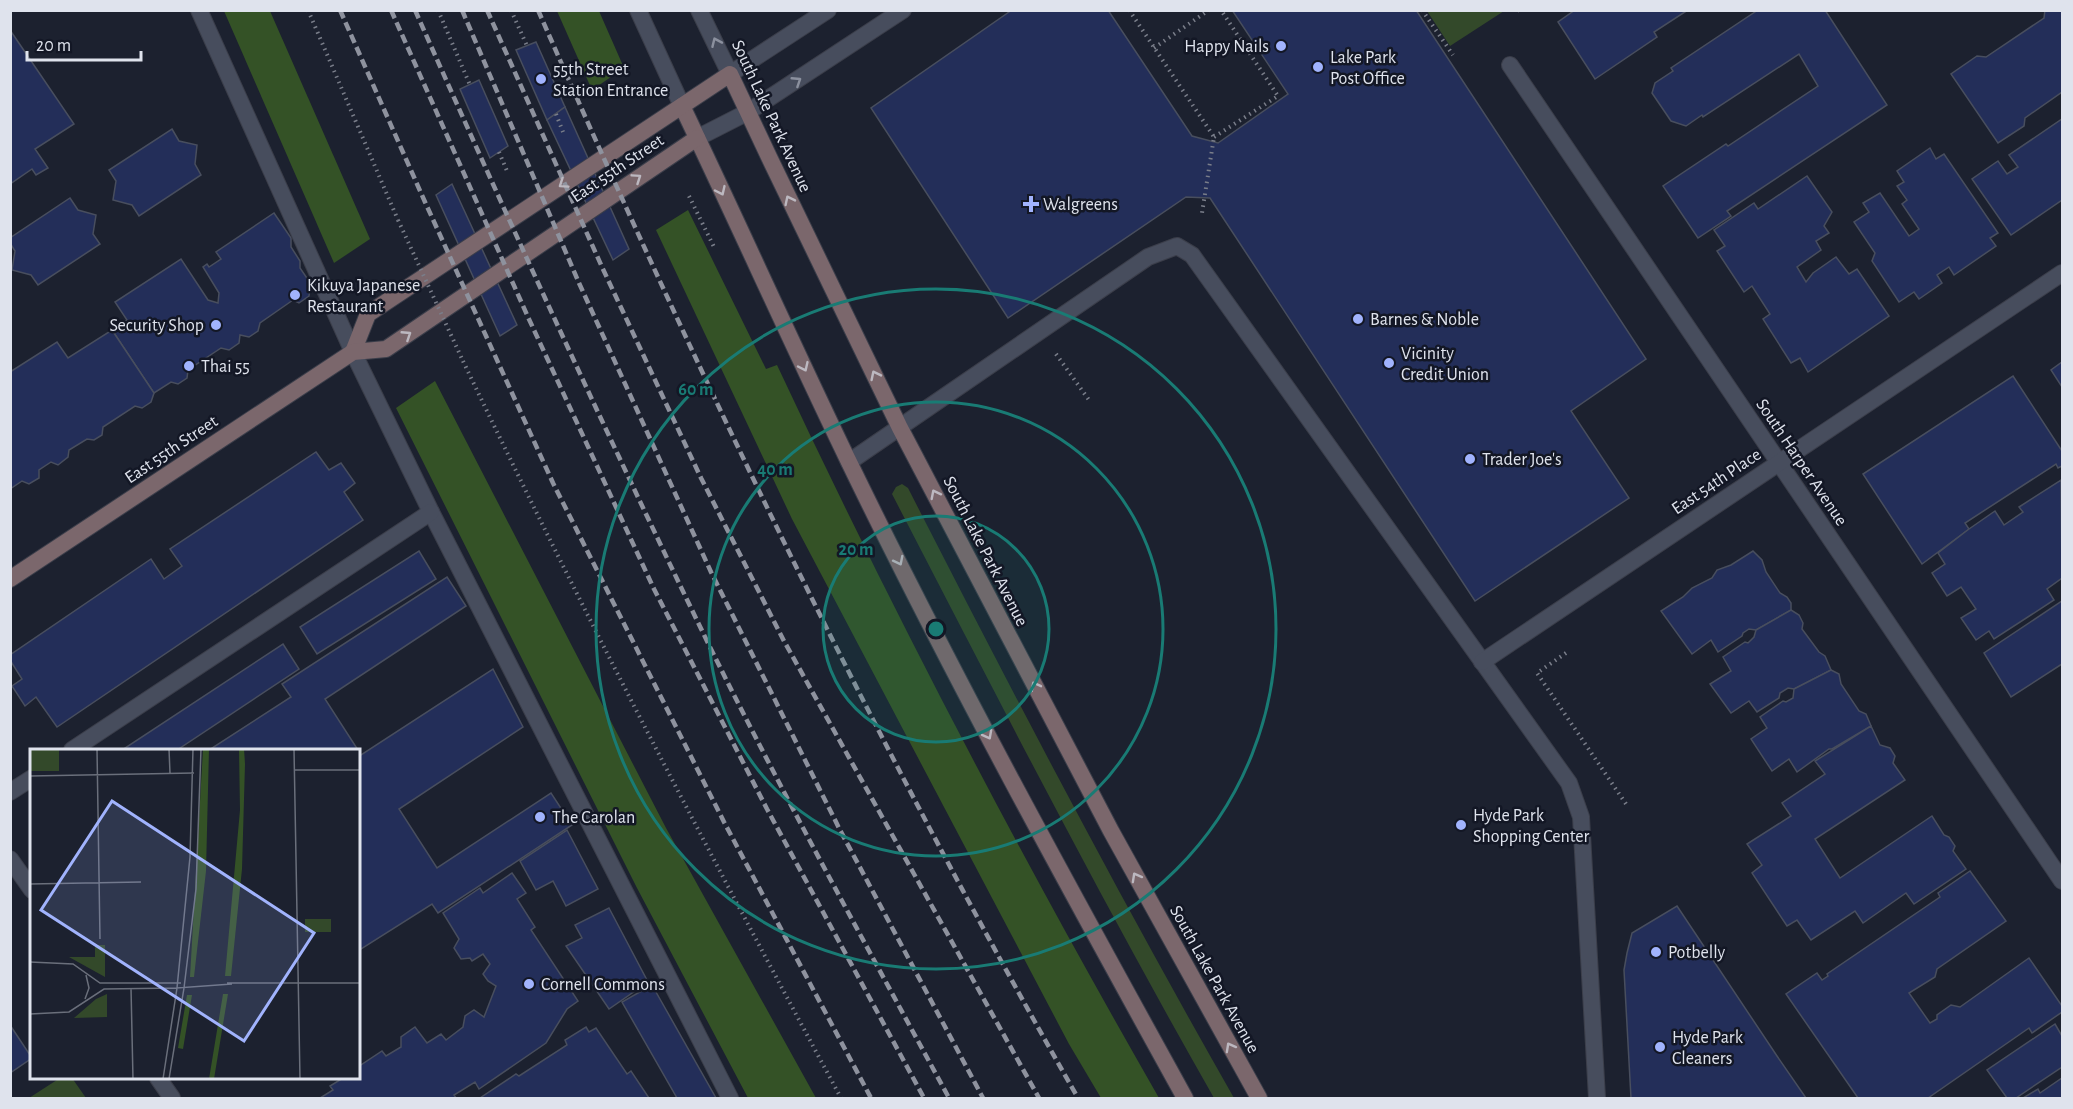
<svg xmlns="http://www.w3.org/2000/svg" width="2073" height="1109" font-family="'Alegreya Sans',sans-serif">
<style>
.green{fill:#33492a}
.forest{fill:#345226}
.building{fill:#232e59;stroke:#484e5e;stroke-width:1.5}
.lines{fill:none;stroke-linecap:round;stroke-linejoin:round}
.service-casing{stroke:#3b3e4a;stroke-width:18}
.minor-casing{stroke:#3b3e4a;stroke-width:18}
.tertiary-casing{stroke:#3b3e4a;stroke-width:18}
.secondary-casing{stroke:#3b3e4a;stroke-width:18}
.path{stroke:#7a7e8a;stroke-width:4;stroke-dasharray:1.5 4.5;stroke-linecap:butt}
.service{stroke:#474d5d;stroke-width:16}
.minor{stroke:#474d5d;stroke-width:16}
.tertiary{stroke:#474d5d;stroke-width:16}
.secondary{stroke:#7b676c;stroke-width:16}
.rail{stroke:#8e929e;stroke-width:4.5;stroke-dasharray:9 4.5;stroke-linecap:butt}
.path-bridge{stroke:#7a7e8a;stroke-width:4;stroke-dasharray:1.5 4.5;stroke-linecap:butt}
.oneway{stroke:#8b909e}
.oneway2{stroke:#bcb8c0}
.ring{fill:none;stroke:#197b74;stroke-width:3}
.poi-dot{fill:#a1b3fd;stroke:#131725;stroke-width:2}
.labels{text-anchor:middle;stroke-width:5;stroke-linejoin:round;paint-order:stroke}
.poi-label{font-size:18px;fill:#dfe3ed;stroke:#131725;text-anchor:start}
.street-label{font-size:18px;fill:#dfe3ed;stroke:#131725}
.inset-road{fill:none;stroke:#6a6f7b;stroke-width:1.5}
.view{fill:#a1b3fd;fill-opacity:0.15;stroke:#a1b3fd;stroke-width:3}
.inset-edge{fill:none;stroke:#dfe3ed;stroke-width:3}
.centre{fill:#197b74;stroke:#131725;stroke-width:3}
.ring-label{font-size:18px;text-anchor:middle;font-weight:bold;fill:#197b74;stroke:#131725;stroke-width:5;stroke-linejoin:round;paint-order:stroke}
</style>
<rect width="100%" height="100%" fill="#1c212f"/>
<!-- green -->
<g class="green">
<path d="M1427,11H1504L1450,46Z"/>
<path d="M902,484L908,488C1013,694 1120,898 1234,1098H1214C1101,900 997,697 892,494L896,487Z"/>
<path d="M60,1078H72L86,1098H29Z"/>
</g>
<!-- forest -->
<g class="forest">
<path d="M224,11H270L370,239L334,263Z"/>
<path d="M557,11H599L624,68L592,90Z"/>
<path d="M688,210L766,369L777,365C894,615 1022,859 1159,1098H1101L1069,1044L792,519L656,230Z"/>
<path d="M435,381L666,828L816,1098H748L637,888L396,408Z"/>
</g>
<!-- building -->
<g class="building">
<path d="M1012,10H1108L1192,136L1218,143L1288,94L1232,10H1416L1646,359L1571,411L1629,498L1475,601L1210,198L1186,197L1008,318L871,108Z"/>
<path d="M1575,10H1688L1654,32L1657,37L1595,79L1558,22Z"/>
<path d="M1758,10H1825L1887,105L1727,211L1731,216L1698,238L1663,186L1726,144L1728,146L1818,86L1799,54L1703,117L1702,115L1686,126L1671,121L1652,93L1655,83L1673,71L1671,68Z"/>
<path d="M2062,10V92L2025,118L2024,126L1998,143L1951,74L1977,56L1986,57L2044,18L2045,10Z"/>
<path d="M10,30L74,124L35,149L48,168L36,175L32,169L10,184Z"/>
<path d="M536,42L565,107L547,120L516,50Z"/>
<path d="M479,80L508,146L490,158L460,89Z"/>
<path d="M565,107L629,249L613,260L547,120Z"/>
<path d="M2062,119V200L2011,235L1972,179L1998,161L2007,174L2018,167L2009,155Z"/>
<path d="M172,129L179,141L197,145L195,164L201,175L139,216L132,205L113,200L116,181L109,170Z"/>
<path d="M1930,148L1936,159L1944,154L1998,233L1990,238L1996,246L1954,275L1949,267L1937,275L1942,283L1919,299L1914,292L1899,302L1872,261L1875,253L1854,222L1869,212L1863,203L1880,193L1909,236L1919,229L1902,204L1907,200L1897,186L1904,182L1897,171Z"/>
<path d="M1807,176L1832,212L1824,226L1829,233L1816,241L1821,250L1797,267L1806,282L1813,273L1836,257L1849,274L1857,269L1889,316L1808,372L1800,358L1791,363L1763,319L1770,314L1752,286L1744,292L1717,251L1725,246L1714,230L1754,203L1758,209Z"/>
<path d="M452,184L517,325L500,336L436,195Z"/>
<path d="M70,198L78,210L96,215L93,234L100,244L38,285L31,275L12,270L15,251L10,243V238Z"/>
<path d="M274,213L291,238V247L300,261V268L313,287L310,289L309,296L299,303L293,300L260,323L258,331L249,337L240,335L239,343L229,350L221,348L188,370L187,378L178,384L171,382L154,393L112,330L127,320L115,302L181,259L208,300L218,303L219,293L203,267L207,264L209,267L221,259L216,252Z"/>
<path d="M112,330L154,393L151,402L142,408L135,406L103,427L102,435L94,440L87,439L69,450L68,457L58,465L51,462L39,470V478L29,484L22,481L10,489V372L57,342L68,358Z"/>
<path d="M2062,362V387L2051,370Z"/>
<path d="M2013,376L2062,451V466L2058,468L2056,464L1965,523L1969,529L1922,564L1863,474Z"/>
<path d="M316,452L329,470L341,463L355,483L344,492L363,520L57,727L36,697L25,706L12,686L22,679L10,660V655L151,559L164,579L182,566L170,549Z"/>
<path d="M2061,480L2062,578L2047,589L2054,600L1994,639L1989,631L1976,640L1961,618L1976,609L1961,587L1947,596L1932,573L1945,564L1938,553L1969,529L1995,511L2004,525L2023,512L2019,507Z"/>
<path d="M419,551L436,579L317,654L300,627Z"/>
<path d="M1753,551L1762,560L1766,572L1780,593L1787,597L1791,603V610L1756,630L1749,629L1743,633L1742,636L1718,652L1711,640L1692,654L1661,611L1683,597L1692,588L1712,578L1717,570L1731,565Z"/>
<path d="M447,577L466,606L325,699L358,750H209L291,697L282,684Z"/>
<path d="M2062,601V664L2011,697L1984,653Z"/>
<path d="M1791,610L1799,615L1803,623L1802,629L1819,652L1825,656L1831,670L1794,689L1788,688L1780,693L1779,698L1757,712L1749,701L1731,713L1710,684L1731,671L1723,657L1745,642L1748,643L1754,637L1756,630Z"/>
<path d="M283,644L299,669L177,750H122Z"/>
<path d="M493,669L523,727L399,809L437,868L551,793L572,825L438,913L432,904L358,951V751L361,755Z"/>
<path d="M1831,670L1839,674L1841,684L1859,711L1866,714L1871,726L1832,749H1829L1797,772L1789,759L1772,771L1751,739L1767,728L1760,717L1783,701L1786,702L1793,698L1794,689Z"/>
<path d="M1871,726L1880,745L1890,748L1895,756L1893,763L1905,780L1815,839L1840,878L1932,816L1944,835L1949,837L1955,846L1953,851L1966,869L1914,904L1906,893L1863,923L1855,911L1811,940L1797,920L1787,926L1752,873L1762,865L1747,844L1791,816L1782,803L1825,774L1815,761Z"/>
<path d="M567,830L598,889L566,906L553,881L536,890L520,861Z"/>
<path d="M1970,871L2006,921L1937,969L1935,977L1909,993L1930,1023L1937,1019V1015L1951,1005L1960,1007L2029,958L2062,1006V1012L2032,1033L2029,1028L1928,1098H1858L1786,994L1817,973L1822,980L1828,976L1827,974L1940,897L1938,893Z"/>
<path d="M512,873L526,893L517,899L535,927L531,930L578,1001L567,1009L546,1043L479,1089L475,1082L454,1095L456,1098H320L333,1090L330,1086L343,1078H358V1067L382,1051L386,1056L401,1047V1037L415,1027L427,1043L441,1034L446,1040L463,1027L465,1016L474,1010L484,1017L496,986L488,981L483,974L490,964L483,954L472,961L470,958L461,959L454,948L459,939L443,913L480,888L483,893Z"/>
<path d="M1677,906L1777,1056L1806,1098H1631L1624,970L1627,953L1632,933Z"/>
<path d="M609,908L648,982L609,1009L566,946L582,938L575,925Z"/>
<path d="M652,985L716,1098H677L622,1002Z"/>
<path d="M2055,1024L2062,1036V1067L2016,1098H2007L1987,1070Z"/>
<path d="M10,1025L32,1058L10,1073Z"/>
<path d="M586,1027L589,1032L596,1028L627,1074L631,1071L649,1098H480L516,1074L519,1076L567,1045L565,1040Z"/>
<path d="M2062,1078V1098H2023L2038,1089L2040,1093Z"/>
</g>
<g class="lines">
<defs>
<g id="service">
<path d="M199,10L353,352L431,512L730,1098"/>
<path d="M849,462L1148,257L1177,246L1192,255L1569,783L1581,817L1597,1098"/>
<path d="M72,750L431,512"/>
<path d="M10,792L32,778"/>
</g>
<g id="minor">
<path d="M1510,65L2062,881"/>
<path d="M1482,662L2062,273"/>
<path d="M10,859L32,890"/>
<path d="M158,1078L172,1098"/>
</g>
<g id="tertiary">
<path d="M638,10L682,106"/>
<path d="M699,10L730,74L828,10"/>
<path d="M697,138L748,112L903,10"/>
</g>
<g id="secondary">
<path d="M682,106C738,223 791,342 848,460C953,677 1069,888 1185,1098"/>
<path d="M353,352L368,314L730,74L769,157L900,428L1111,831L1259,1098"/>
<path d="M10,579L353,352L386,349L697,138"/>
</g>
</defs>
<!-- service casing -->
<use href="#service" class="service-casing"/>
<!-- minor casing -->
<use href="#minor" class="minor-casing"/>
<!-- tertiary casing -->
<use href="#tertiary" class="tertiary-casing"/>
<!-- secondary casing -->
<use href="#secondary" class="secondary-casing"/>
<!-- path -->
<g class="path">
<path d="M308,10L398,220"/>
<path d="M438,10L470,85"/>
<path d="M511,10L527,46"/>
<path d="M1129,10L1214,137L1202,213"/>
<path d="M1422,10L1453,55"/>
<path d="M1519,10L1520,11"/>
<path d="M1154,48L1209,10"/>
<path d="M556,114L563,132"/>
<path d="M1214,137L1278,96L1221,10"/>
<path d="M499,152L507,171"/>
<path d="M689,196L715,249"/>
<path d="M1056,354L1089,400"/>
<path d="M463,361C582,611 710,855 841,1098"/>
<path d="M1566,653L1537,673L1626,804"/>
</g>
<!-- service -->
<use href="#service" class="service"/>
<!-- minor -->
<use href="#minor" class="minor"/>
<!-- tertiary -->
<use href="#tertiary" class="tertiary"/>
<!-- secondary -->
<use href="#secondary" class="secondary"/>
<!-- rail -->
<g class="rail">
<path d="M340,10L425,202L553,483L724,822L871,1098"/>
<path d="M391,10L528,317L654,589L767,809L924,1098"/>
<path d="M415,10C509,222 606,433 707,641C783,795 867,947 949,1098"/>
<path d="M462,10L579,283L711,572L840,830L983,1098"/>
<path d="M487,10L602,267L701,478L784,641L1039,1098"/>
<path d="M538,10C701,382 877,747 1078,1098"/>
</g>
<!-- path-bridge -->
<path class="path-bridge" d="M398,220L463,361"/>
</g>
<!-- one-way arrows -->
<defs><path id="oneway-chevron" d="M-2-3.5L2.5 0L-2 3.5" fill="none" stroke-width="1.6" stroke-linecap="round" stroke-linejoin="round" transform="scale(1.5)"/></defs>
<g class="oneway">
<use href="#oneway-chevron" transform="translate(716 42) rotate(-114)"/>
<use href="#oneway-chevron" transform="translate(797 81) rotate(-33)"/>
</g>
<g class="oneway2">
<use href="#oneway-chevron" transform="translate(637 178) rotate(-34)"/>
<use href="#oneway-chevron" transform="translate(563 184) rotate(146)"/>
<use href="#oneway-chevron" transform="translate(721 191) rotate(65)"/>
<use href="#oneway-chevron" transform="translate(789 200) rotate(-116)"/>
<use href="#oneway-chevron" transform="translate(407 335) rotate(-33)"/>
<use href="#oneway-chevron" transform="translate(804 367) rotate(65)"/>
<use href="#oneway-chevron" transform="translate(875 375) rotate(-116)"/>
<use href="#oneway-chevron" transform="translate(935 494) rotate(-117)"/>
<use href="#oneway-chevron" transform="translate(899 561) rotate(63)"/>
<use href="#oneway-chevron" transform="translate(1035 686) rotate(-118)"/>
<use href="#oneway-chevron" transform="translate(988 735) rotate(62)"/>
<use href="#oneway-chevron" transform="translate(1136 877) rotate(-119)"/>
<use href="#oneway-chevron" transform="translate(1230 1047) rotate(-119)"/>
</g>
<!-- distance rings -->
<circle cx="936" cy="629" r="113" fill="#197b74" fill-opacity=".12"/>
<g class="ring">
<circle cx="936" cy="629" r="113"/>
<circle cx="936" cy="629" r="227"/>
<circle cx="936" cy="629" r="340"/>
</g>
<!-- markers -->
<g class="poi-dot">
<circle cx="1281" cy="46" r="6"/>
<circle cx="1318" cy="67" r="6"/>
<circle cx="541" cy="79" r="6"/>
<path d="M1028 195h6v6h6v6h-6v6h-6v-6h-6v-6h6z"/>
<circle cx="295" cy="295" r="6"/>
<circle cx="1358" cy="319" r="6"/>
<circle cx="216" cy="325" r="6"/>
<circle cx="1389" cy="363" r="6"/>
<circle cx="189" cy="366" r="6"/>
<circle cx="1470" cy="459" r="6"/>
<circle cx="540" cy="817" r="6"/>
<circle cx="1461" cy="825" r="6"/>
<circle cx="1656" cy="952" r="6"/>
<circle cx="529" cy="984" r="6"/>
<circle cx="1660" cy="1047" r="6"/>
</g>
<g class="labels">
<!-- poi labels -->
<g class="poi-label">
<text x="1269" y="52" text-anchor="end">Happy Nails</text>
<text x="1330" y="63">Lake Park<tspan x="1330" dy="21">Post Office</tspan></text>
<text x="553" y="75">55th Street<tspan x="553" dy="21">Station Entrance</tspan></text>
<text x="1043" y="210">Walgreens</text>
<text x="307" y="291">Kikuya Japanese<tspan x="307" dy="21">Restaurant</tspan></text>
<text x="1370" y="325">Barnes &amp; Noble</text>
<text x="204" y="331" text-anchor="end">Security Shop</text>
<text x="1401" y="359">Vicinity<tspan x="1401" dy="21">Credit Union</tspan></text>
<text x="201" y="372">Thai 55</text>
<text x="1482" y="465">Trader Joe's</text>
<text x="1473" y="821">Hyde Park<tspan x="1473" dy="21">Shopping Center</tspan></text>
<text x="552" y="823">The Carolan</text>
<text x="1668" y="958">Potbelly</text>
<text x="541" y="990">Cornell Commons</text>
<text x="1672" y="1043">Hyde Park<tspan x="1672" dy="21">Cleaners</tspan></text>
</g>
<!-- street labels -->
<g class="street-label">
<text transform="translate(772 116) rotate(65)" y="6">South Lake Park Avenue</text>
<text transform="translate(617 168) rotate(-34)" y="6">East 55th Street</text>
<text transform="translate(171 449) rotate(-34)" y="6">East 55th Street</text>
<text transform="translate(1802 462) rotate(56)" y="6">South Harper Avenue</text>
<text transform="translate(1716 481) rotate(-34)" y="6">East 54th Place</text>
<text transform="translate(986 551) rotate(63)" y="6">South Lake Park Avenue</text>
<text transform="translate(1215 979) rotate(61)" y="6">South Lake Park Avenue</text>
</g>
</g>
<!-- overview -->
<g transform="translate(30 749)">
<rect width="330" height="330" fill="#1c212f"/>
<path d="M0,0H29V22H0ZM275,170H301V183H275ZM65,196H75V228L39,208H65ZM77,245V268L44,269L66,250Z" fill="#33492a"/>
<path d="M173,0H179L176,122L164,228H160ZM209,0H214L215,15L212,120L201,227H195L210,61ZM193,245H198L184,330H179ZM157,246H162L153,300L148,299Z" fill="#345226"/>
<path class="inset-road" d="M67,0L70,190M139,0L140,24M163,0L160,108L147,239L202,235M264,0L270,330M264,21H330M0,27L164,24M0,135L111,133M0,213L43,215L70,234H151M197,234H330M101,239L103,330M154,239L166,140L171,0M55,250L59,239L56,226M0,265L39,263L74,240L147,239L133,330M139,330L154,239"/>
<path class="view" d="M82,52L284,184L214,292L11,161Z"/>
<rect width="330" height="330" class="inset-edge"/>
</g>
<circle cx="936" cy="629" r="9" class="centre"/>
<g class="ring-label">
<text x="696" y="395">60 m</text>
<text x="775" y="475">40 m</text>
<text x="856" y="555">20 m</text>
</g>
<!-- border -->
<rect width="2073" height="1109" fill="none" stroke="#dfe3ed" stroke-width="24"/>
<!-- scale -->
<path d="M27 51v9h114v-9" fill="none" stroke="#dfe3ed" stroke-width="3"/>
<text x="36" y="51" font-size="18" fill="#dfe3ed" stroke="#131725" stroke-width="4.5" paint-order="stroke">20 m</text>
</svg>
